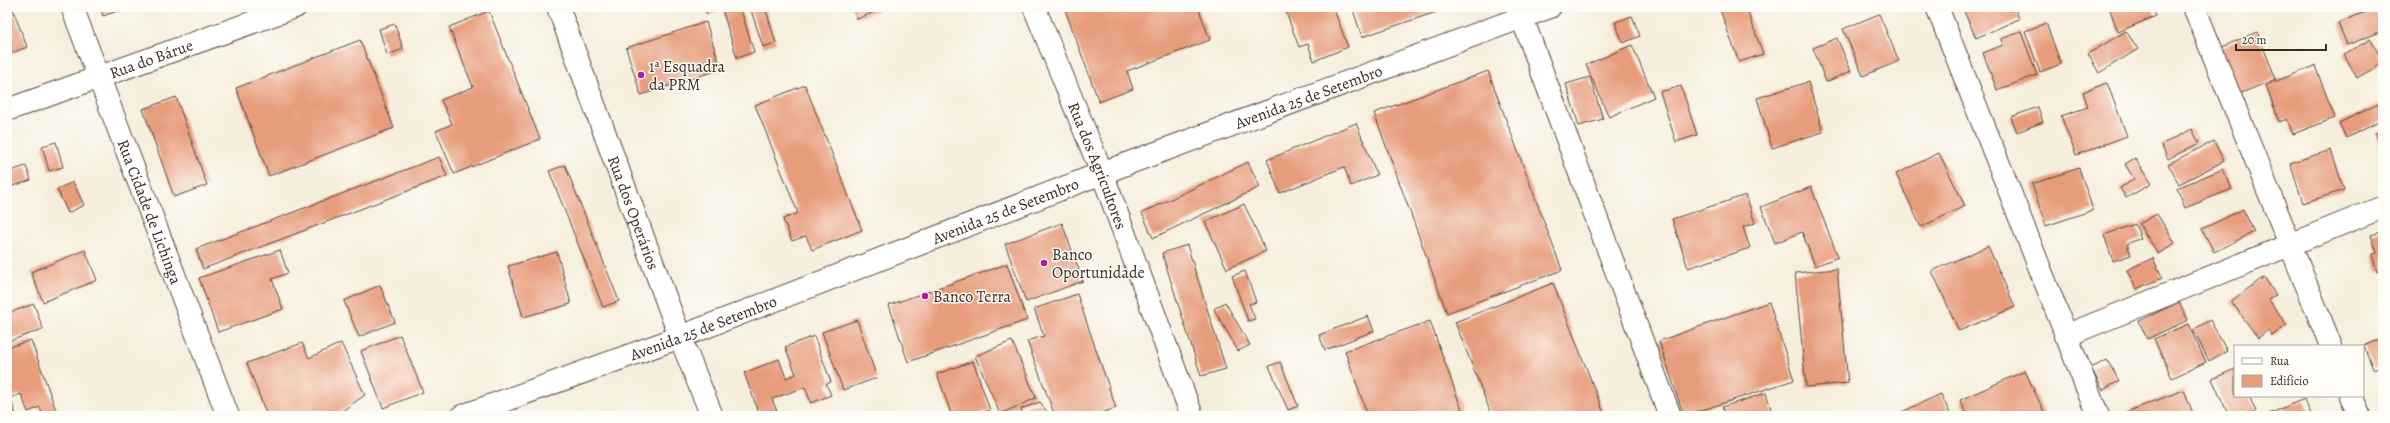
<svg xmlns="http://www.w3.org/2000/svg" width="2390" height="423" font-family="Alegreya,serif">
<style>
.building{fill:#e79c7b}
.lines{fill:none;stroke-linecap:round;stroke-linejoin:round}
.minor-casing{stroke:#57473a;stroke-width:24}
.minor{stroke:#fff;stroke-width:22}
.poi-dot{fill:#b5179e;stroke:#fdfcf7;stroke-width:1.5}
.labels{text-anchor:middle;stroke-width:3;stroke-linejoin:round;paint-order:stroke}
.street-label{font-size:16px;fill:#3b2a1e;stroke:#fdfcf7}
.poi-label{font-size:16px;fill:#3b2a1e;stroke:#fdfcf7;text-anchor:start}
</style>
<rect width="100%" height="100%" fill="#fdfcf7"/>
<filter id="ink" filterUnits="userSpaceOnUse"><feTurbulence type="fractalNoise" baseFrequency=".025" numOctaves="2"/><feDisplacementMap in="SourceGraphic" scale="8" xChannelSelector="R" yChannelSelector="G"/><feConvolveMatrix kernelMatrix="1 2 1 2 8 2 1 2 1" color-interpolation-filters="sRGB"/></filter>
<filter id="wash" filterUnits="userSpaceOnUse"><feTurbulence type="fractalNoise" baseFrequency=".012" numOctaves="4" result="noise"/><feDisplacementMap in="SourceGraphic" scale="16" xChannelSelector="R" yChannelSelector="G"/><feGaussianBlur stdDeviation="0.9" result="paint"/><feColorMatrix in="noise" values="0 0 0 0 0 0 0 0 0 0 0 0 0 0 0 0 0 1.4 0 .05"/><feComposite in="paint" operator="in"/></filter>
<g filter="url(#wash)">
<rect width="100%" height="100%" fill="#f6eedc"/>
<g id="blocks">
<!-- building -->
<g class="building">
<path d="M7,7H12L27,47L7,55Z"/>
<path d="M100,7H128L103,16Z"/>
<path d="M705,7H740L754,52L737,58L722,9L707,14Z"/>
<path d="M750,7H765L776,43L763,47Z"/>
<path d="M852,7H887L857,19Z"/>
<path d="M1064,7H1198L1210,40L1127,71L1133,89L1099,102Z"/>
<path d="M1284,7H1333L1348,47L1314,61L1308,44L1299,47Z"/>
<path d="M1352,7H1451L1362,37Z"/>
<path d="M1719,7H1746L1763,54L1739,62Z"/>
<path d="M1962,7H2014L2019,19L1976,38Z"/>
<path d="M2109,7H2152L2156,16L2118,32Z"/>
<path d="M2377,7H2383V31L2347,45L2338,23Z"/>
<path d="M489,11L540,139L454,174L436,131L452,124L441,100L473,87L449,27Z"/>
<path d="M1879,14L1899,61L1863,76L1843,29Z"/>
<path d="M1632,16L1640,36L1623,43L1615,22Z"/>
<path d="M706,22L721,69L641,95L626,48Z"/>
<path d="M2046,23L2061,64L2040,72L2025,31Z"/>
<path d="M395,24L403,49L387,55L379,29Z"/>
<path d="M2126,31L2138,49L2099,73L2088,54Z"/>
<path d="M2021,32L2037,75L1997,90L1983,53L2003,45L2001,39Z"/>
<path d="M2257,32L2276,79L2234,96L2215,50Z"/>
<path d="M1837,38L1851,71L1826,82L1813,48Z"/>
<path d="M2371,39L2383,63L2357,78L2344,54Z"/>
<path d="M360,40L394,128L269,176L236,88Z"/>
<path d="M1632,45L1654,97L1609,117L1586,65Z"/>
<path d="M2315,66L2335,118L2293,134L2287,119L2279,122L2266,85Z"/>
<path d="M1488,71L1562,270L1447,313L1374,113Z"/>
<path d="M1590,77L1603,119L1579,126L1566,84Z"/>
<path d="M1808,82L1823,132L1772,148L1757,98Z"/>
<path d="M2107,83L2127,136L2076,155L2061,116L2088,107L2083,92Z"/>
<path d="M805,85L862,230L812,250L806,236L792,241L783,219L798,213L755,105Z"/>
<path d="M1681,86L1697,135L1676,142L1660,92Z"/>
<path d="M176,97L207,185L174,197L143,109Z"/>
<path d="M2378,104L2383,120L2346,138L2339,123Z"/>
<path d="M2038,107L2043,122L2017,132L2011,117Z"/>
<path d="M1356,123L1377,175L1351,186L1344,167L1280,193L1267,160Z"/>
<path d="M2192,129L2199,143L2168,159L2161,145Z"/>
<path d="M2383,131V156L2375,133Z"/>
<path d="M2214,141L2224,161L2179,184L2168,164Z"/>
<path d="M56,142L63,167L49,171L42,146Z"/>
<path d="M2331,150L2344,190L2303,203L2290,163Z"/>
<path d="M1939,153L1965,206L1921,227L1896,174Z"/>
<path d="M439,157L447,176L203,269L196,249Z"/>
<path d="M2135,158L2151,184L2126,198L2120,188L2134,179L2125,164Z"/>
<path d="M1248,162L1260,187L1153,238L1142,213Z"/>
<path d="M565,165L619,301L603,307L549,171Z"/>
<path d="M26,166L31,180L10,187L7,172Z"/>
<path d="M2079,168L2093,210L2046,226L2032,184Z"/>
<path d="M2223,169L2232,189L2185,208L2177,188Z"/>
<path d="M73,182L84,205L68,213L57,189Z"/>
<path d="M1811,187L1838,257L1815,266L1802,232L1775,243L1761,207Z"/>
<path d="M1746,195L1755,223L1743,227L1750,248L1688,268L1672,219Z"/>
<path d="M1244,204L1266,251L1227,269L1205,222Z"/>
<path d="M2243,209L2254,232L2214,252L2202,229Z"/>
<path d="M2157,214L2175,243L2158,254L2139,224Z"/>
<path d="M1062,223L1083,281L1026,302L1005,244Z"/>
<path d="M2135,224L2141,238L2127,244L2131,255L2113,261L2104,235Z"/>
<path d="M2383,231V270L2377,272L2372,254L2377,253L2371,235Z"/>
<path d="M1187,245L1226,369L1201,376L1162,253Z"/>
<path d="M1988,246L2015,307L1959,331L1932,271Z"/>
<path d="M85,250L97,280L43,302L31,272Z"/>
<path d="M280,250L288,273L272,279L283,309L218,332L199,278Z"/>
<path d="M557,252L571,304L523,317L508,266Z"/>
<path d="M2153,258L2162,278L2136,289L2127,270Z"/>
<path d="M1007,264L1027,320L908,362L889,305Z"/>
<path d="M1837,269L1848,383L1806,387L1795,273Z"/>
<path d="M1245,271L1256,302L1249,304L1255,319L1248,321L1232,276Z"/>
<path d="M2264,277L2276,295L2269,300L2287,325L2272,336L2268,330L2258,338L2231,301Z"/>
<path d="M1553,283L1605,416H1492L1455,322Z"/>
<path d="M380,285L395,322L359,337L344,301Z"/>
<path d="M1077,294L1116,408L1094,416H1055L1027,341L1044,336L1034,309Z"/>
<path d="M7,301L11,312L34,304L43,329L7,342Z"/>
<path d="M1225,302L1250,345L1238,351L1214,309Z"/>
<path d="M1769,302L1794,380L1684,416L1659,341Z"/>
<path d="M2179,302L2188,320L2147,339L2139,321Z"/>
<path d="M1368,316L1374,331L1325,350L1319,335Z"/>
<path d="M857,320L877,378L843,390L822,332Z"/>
<path d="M2210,320L2227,351L2209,361L2193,330Z"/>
<path d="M1430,321L1464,416H1368L1345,351Z"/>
<path d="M2188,324L2206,362L2172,378L2154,339Z"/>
<path d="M400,335L423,392L383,408L361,351Z"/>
<path d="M814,336L831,382L826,384L831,395L811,403L805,387L772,399L778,414L760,416L744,373L779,359L786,378L796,374L785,347Z"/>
<path d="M2383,338V365L2373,369L2364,346Z"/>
<path d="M31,340L58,416H43L40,407L28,412L21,394L10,398L16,416H7V348Z"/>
<path d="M1012,341L1036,398L1000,414L975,356Z"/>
<path d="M302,343L309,358L341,343L365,395L335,416H267L247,363Z"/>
<path d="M2107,360L2119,381L2103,390L2091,368Z"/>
<path d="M973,361L990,410L973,416H952L937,374Z"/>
<path d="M1280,362L1298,406L1288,410L1269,366Z"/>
<path d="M2235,369V396H2249L2256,411L2245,416H2229L2212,379Z"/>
<path d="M2025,371L2046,416H1967L1960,400Z"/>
<path d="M2383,383V394L2379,385Z"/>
<path d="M2184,390L2194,416H2127L2126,412Z"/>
<path d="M1766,393L1773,416H1725L1722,407Z"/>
<path d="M1941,394L1951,416H1893Z"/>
<path d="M2304,399L2312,416H2264Z"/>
<path d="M1040,402L1050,416H1023L1021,409Z"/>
<path d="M1716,411L1718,416H1701Z"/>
</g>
</g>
</g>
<g filter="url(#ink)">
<use href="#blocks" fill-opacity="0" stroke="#57473a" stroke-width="1"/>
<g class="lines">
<defs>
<g id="minor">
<path id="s1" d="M72,7L228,416"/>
<path id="s2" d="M558,7L680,337L712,416"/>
<path id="s3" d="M1034,7L1102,173L1192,416"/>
<path d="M1518,7L1670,416"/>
<path d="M1937,7L2098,416"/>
<path d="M2194,7L2331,346"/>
<path id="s4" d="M7,110L295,7"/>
<path d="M2065,336L2383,207"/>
<path d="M2351,396L2360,416"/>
<path id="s5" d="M462,416L680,337L1102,173L1550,7"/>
</g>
</defs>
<!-- minor casing -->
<use href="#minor" class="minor-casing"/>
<!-- minor -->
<use href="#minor" class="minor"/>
</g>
</g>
<!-- markers -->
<g class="poi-dot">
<circle cx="641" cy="75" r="4"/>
<circle cx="1044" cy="263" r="4"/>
<circle cx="925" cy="296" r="4"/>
</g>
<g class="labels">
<!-- street labels -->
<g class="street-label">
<text dy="6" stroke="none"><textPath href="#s4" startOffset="153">Rua do Bárue</textPath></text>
<text dy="6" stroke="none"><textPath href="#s5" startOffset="905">Avenida 25 de Setembro</textPath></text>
<text dy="6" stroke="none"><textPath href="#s3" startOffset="171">Rua dos Agricultores</textPath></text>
<text dy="6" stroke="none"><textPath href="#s5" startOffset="581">Avenida 25 de Setembro</textPath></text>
<text dy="6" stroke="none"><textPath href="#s1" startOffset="219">Rua Cidade de Lichinga</textPath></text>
<text dy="6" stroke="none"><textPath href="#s2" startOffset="219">Rua dos Operários</textPath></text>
<text dy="6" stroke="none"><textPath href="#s5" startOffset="257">Avenida 25 de Setembro</textPath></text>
</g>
<!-- poi labels -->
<g class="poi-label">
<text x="649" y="72">1ª Esquadra<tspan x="649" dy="18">da PRM</tspan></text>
<text x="1052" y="260">Banco<tspan x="1052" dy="18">Oportunidade</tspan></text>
<text x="933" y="302">Banco Terra</text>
</g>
</g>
<!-- margin -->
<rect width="2390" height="423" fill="none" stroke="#fdfcf7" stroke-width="24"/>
<!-- legend -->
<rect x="2234" y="345" width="130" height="52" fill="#fdfcf7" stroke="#afa8a0"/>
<rect x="2242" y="358" width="20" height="6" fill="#ffffff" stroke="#afa8a0"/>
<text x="2270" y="365" font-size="12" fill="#3b2a1e">Rua</text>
<rect x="2242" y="375" width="20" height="12" fill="#e79c7b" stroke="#afa8a0"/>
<text x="2270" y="385" font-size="12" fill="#3b2a1e">Edifício</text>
<!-- scale -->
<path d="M2236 44v6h90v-6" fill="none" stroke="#3b2a1e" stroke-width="2"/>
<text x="2242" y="44" font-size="12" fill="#3b2a1e" stroke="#fdfcf7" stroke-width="3" paint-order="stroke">20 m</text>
</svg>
